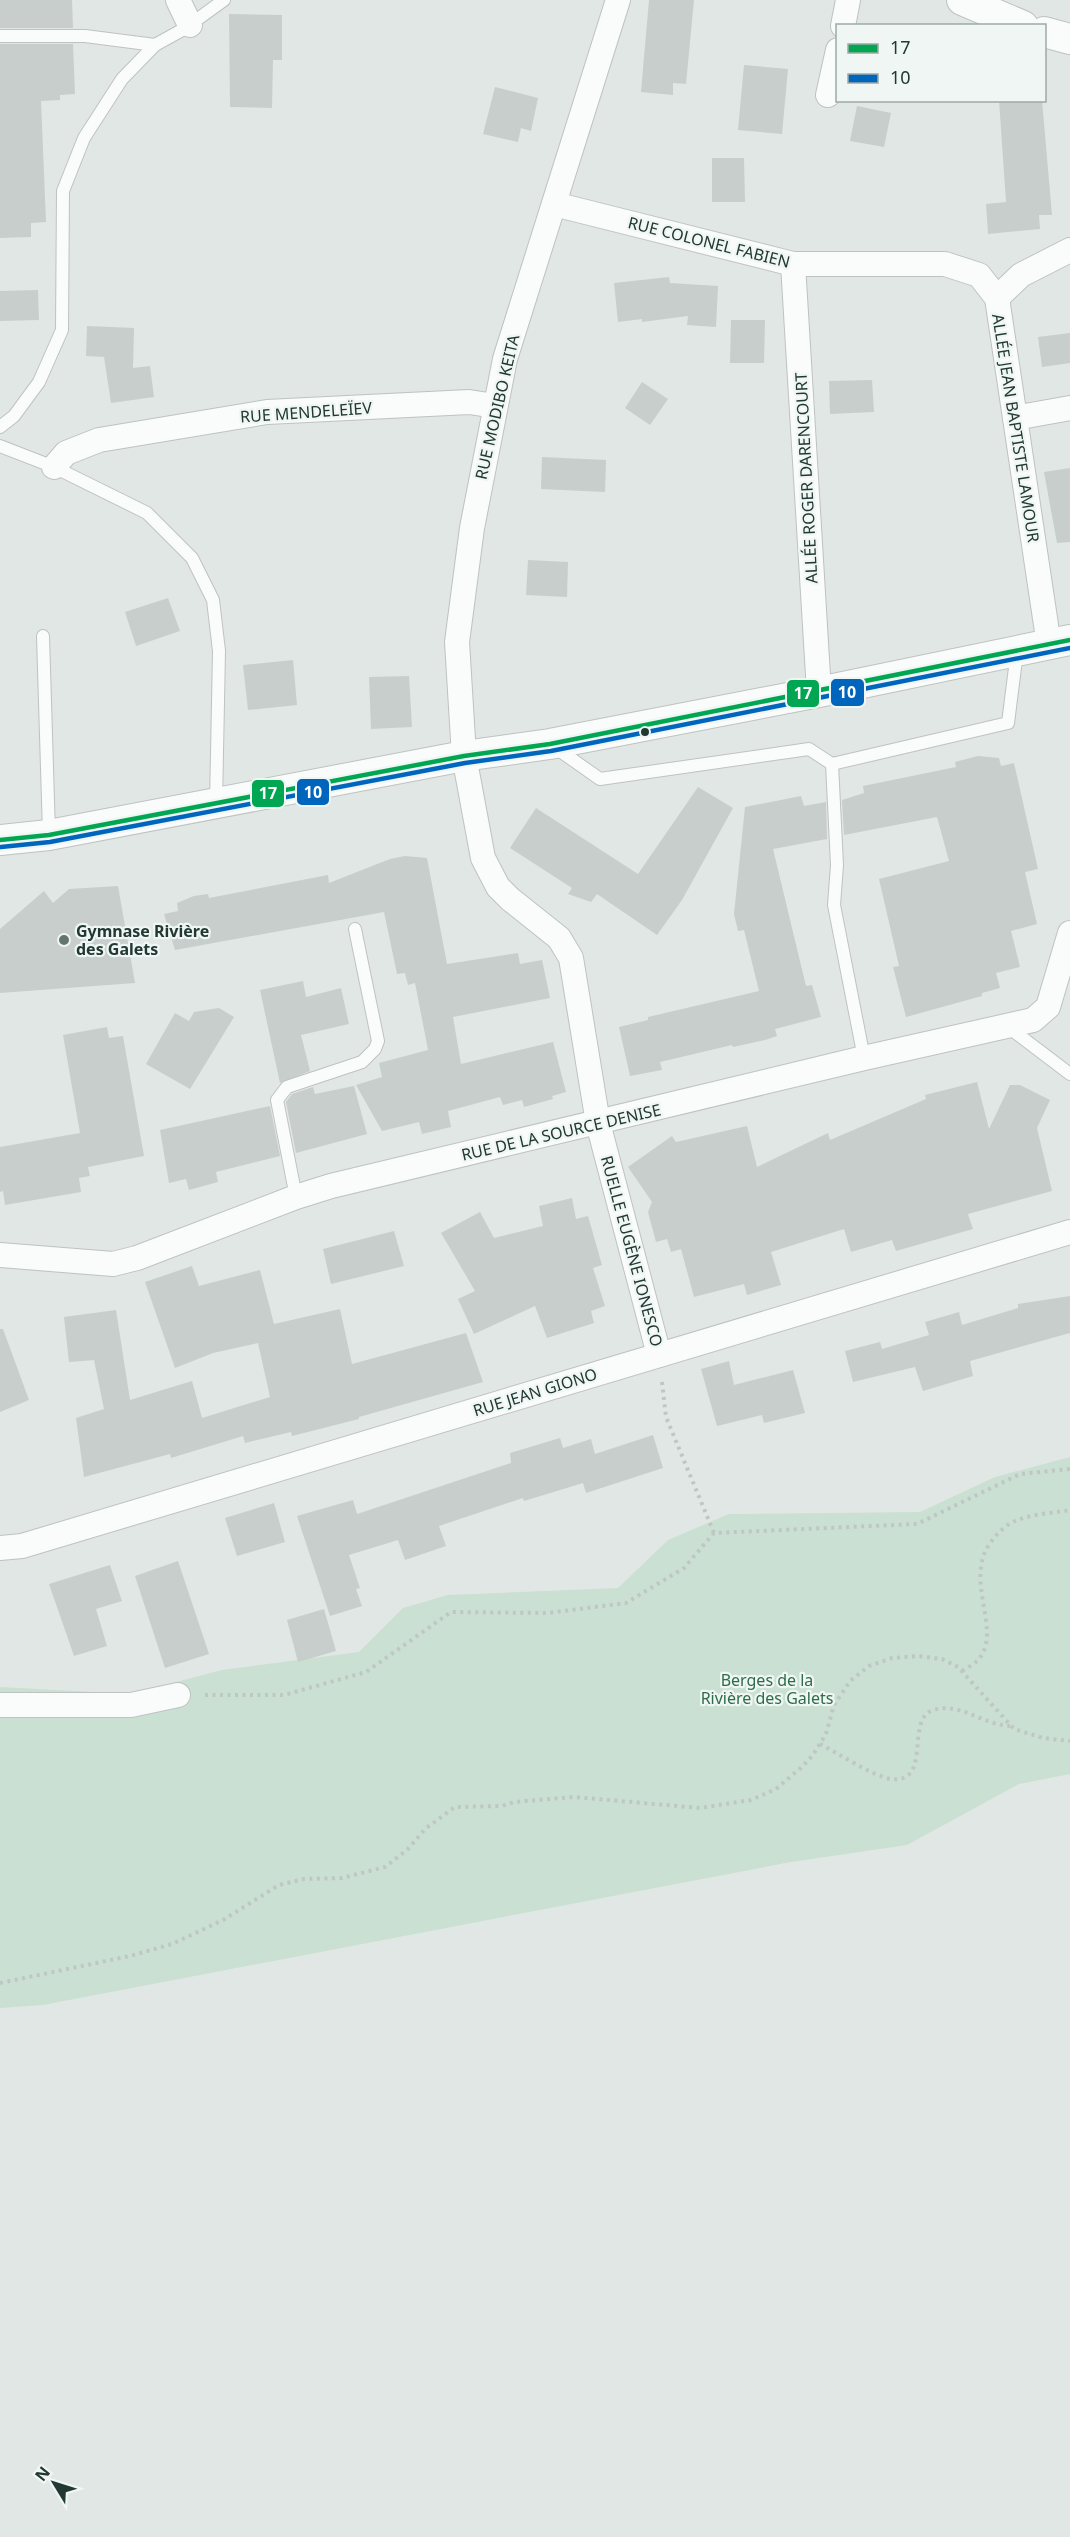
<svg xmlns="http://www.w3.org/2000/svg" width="1070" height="2537" font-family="'Noto Sans',sans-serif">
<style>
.green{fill:#cae0d2}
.building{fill:#c8cecc}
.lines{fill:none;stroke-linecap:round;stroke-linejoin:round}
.service-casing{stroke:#bec3c1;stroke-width:14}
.minor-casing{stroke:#bec3c1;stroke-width:26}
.tertiary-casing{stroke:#bec3c1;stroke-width:32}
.path{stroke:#bfc7c5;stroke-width:4;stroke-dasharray:3 4.5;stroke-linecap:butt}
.service{stroke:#fafbfb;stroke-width:12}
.minor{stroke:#fafbfb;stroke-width:24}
.tertiary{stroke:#fafbfb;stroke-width:30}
.bus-1-casing{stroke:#eff6f3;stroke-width:9}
.bus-2-casing{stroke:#eff6f3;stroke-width:9}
.bus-1{stroke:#00a651;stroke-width:4.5}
.bus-2{stroke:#0065bd;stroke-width:4.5}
.bus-dot{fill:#213833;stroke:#eff6f3;stroke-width:2}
.poi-dot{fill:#647571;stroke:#eff6f3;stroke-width:2}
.labels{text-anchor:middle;stroke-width:4.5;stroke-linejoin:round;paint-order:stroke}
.street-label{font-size:16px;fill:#213833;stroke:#eff6f3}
.poi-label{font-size:16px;font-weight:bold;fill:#213833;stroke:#eff6f3;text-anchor:start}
.park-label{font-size:16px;fill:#2d6d49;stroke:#eff6f3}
.line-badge{stroke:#eff6f3;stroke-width:2}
.badge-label{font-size:16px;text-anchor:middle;font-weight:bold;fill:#fff}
</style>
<rect width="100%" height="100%" fill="#e1e7e4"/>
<!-- green -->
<path class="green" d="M1070,1457V1774L1019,1784L907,1845L791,1862L43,2005L0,2008V1687L130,1694L222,1670L359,1652L403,1608L448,1595L618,1588L668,1540L729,1514L920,1512L995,1477Z"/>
<!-- building -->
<g class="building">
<path d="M0,0H72L73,28H0Z"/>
<path d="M649,0H694L686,84L673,83V95L641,92Z"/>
<path d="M229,14L282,15V60H273L272,108L230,107Z"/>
<path d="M0,44H73L75,94L60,95V100L41,101L46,222L31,223V237L0,238Z"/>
<path d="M744,65L788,69L782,134L738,130Z"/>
<path d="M495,87L538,98L531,131L521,128L518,142L483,134Z"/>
<path d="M999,100H1042L1052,215H1039L1040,229L988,234L986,204L1006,202Z"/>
<path d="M857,106L891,113L884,147L850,141Z"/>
<path d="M712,158H744L745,202H712Z"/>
<path d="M669,277L670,283L718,286L716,327L687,325L688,316L642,322V319L618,322L614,283Z"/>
<path d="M38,290L39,320L0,321V291Z"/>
<path d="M731,320H765L764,363H730Z"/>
<path d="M87,326L134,328L133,368L150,366L154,397L111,403L104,357L86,356Z"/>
<path d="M1070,333V363L1042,367L1038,337Z"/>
<path d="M872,380L874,412L830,414L829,381Z"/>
<path d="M642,382L668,399L650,425L625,408Z"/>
<path d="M542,457L606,460L605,492L541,489Z"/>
<path d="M1070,468V542L1057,543L1044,472Z"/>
<path d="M528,560L568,562L567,597L526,595Z"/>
<path d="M168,598L180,631L136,646L125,612Z"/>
<path d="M293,660L297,705L248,710L243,665Z"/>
<path d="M409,676L412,727L371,729L369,677Z"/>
<path d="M978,756L999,758L1001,766L1014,763L1038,869L1025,872L1037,924L1011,931L1020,967L996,973L1000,988L982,993V996L906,1017L893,967L899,966L879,879L949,861L937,817L844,835L842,800L864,793L863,786L956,767L955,762Z"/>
<path d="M698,787L733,808L682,900L657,935L597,894L591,902L568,894L572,888L510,848L536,808L638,874Z"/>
<path d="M801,796L804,806L826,802L827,839L773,849L806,986L812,985L821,1017L775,1029L777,1036L765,1040L733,1047L732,1045L660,1062L662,1070L630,1076L619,1027L648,1020V1017L759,991L744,930L738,931L734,914L745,807Z"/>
<path d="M405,856L427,858L447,964L518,953L520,964L542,960L550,998L453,1017L461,1064L553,1042L566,1092L552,1096L553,1099L524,1107L522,1100L503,1105L500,1097L448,1111L451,1127L422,1134L419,1122L382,1131L356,1085L382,1077L379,1063L428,1050L415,983L408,985L405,973L397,974L384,912L175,950L164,914L178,911L177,903L194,896L208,894L209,898L328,875L329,883L390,859Z"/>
<path d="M118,886L135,983L0,993V929L44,891L53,903L69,889Z"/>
<path d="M303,981L306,997L341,988L349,1024L301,1035L310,1071L280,1083L260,990Z"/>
<path d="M219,1008L234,1017L190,1089L146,1064L175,1013L189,1021L194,1012Z"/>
<path d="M107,1027L109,1038L123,1036L144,1156L88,1167L90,1176L79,1178L81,1192L5,1205L3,1191L0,1192V1147L80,1133L63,1035Z"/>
<path d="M977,1082L989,1129L1010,1085H1020L1050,1100L1037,1128L1052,1191L968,1214L973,1229L896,1251L892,1240L851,1252L844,1229L771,1252L781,1285L747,1295L744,1284L694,1297L681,1249L671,1252L667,1239L656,1242L648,1212L652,1202L628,1167L672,1136L676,1142L747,1126L757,1167L828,1133L830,1140L926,1099L925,1095Z"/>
<path d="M354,1086L367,1134L296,1153L286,1102L292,1094L313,1087L315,1094Z"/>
<path d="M270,1106L280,1156L216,1172L218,1182L189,1190L186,1179L169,1183L160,1130Z"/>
<path d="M572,1198L576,1219L588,1216L602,1265L593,1268L605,1306L591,1311L594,1323L547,1338L535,1306L474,1334L458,1299L475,1291L441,1233L480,1212L494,1238L543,1226L539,1206Z"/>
<path d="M394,1231L404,1266L331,1284L323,1249Z"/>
<path d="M192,1266L199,1286L260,1270L274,1324L340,1309L352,1364L466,1333L483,1382L359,1417V1419L292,1436L291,1432L245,1443L243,1436L171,1458L170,1454L84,1477L76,1418L104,1409L94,1360L69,1362L64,1317L116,1310L130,1400L192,1381L202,1418L270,1397L258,1343L213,1353L175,1368L145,1282Z"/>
<path d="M1070,1296V1333L970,1361L973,1376L923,1391L915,1367L853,1382L845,1351L880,1342L882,1349L929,1335L925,1322L959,1312L962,1325L1018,1308V1304Z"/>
<path d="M0,1329H3L29,1400L0,1412Z"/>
<path d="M729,1361L734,1385L793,1370L805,1413L764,1423L762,1415L717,1426L701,1369Z"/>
<path d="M653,1435L663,1468L586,1493L583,1483L524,1501L523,1498L439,1526L446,1546L405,1560L398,1540L349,1555L360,1588L356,1589L362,1606L330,1616L297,1516L353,1500L357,1514L511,1463L510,1453L560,1438L563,1448L591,1439L595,1454Z"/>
<path d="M274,1503L285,1542L237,1556L225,1518Z"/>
<path d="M178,1561L209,1654L165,1668L135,1576Z"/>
<path d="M110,1565L122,1601L96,1609L107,1646L74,1656L49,1584Z"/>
<path d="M324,1609L336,1651L298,1662L287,1620Z"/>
</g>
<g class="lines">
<defs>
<g id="service">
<path d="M0,36H85L155,45"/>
<path d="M0,427L14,416L39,382L62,330L63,191L84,138L122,79L155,45L184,29L224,0"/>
<path d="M0,446L54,467L147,513L192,558L213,600L219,651L216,803"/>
<path d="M43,636L49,834"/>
<path d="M553,746L600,779L809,749L832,764L1008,723L1017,652"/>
<path d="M832,764L837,865L834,905L864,1058"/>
<path d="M1008,1027L1070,1074"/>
<path d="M296,1197L277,1100L287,1087L362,1062L375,1049L378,1041L355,929"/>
</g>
<g id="minor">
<path d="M178,0L190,25"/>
<path d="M618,0L505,359L472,528L457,642L464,756L483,858L498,887L510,899L559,938L571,958L598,1123L659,1355"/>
<path d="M843,26L848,0"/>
<path d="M828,95L838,50"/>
<path d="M554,204L793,264H945L979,275L997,298"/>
<path d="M793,264L819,692"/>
<path d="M997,298L1049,645"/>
<path d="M997,298L1021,275L1070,250"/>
<path d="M1015,418L1070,408"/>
<path d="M54,467L66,453L99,440L267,412L469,402L495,406"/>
<path d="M0,1255L113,1264L137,1258L296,1197L331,1186L864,1058L1033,1020L1048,1007L1070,933"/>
<path d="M0,1548L22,1546L1070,1232"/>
<path d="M0,1705H131L178,1695"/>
</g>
<g id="tertiary">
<path d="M962,0L1023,26"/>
<path d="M1044,32L1070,39"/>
<path d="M0,840L49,835L464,756L550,744L819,692L1070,640"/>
</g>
</defs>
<!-- service casing -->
<use href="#service" class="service-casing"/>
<!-- minor casing -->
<use href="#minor" class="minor-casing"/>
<!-- tertiary casing -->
<use href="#tertiary" class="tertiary-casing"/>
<!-- path -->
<g class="path">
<path d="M662,1382L666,1417L714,1533"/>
<path d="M962,1671C967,1668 973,1665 977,1661C1006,1631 959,1578 994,1538C999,1532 1007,1524 1015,1521C1032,1514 1052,1513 1070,1510"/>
<path d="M205,1695H284L366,1672L451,1612L548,1613L626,1603L684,1568L714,1533L917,1524L1020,1474L1070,1469"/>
<path d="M820,1744C838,1753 872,1776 891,1779C932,1784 906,1722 931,1711C958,1700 982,1725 1010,1726"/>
<path d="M0,1983L130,1956L172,1944L223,1920L279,1885L304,1879L342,1878L385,1867L408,1849L425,1829L455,1807L502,1806L514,1802L574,1797L700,1808L751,1800L776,1789L803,1766L813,1755L826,1734L834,1705L850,1681L869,1666L892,1658L919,1656L942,1659L958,1667L1014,1729L1043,1738L1070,1741"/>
</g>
<!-- service -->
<use href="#service" class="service"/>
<!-- minor -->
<use href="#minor" class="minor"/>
<!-- tertiary -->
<use href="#tertiary" class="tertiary"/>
<defs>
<path id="bus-1" d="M0,840L49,835L464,756L550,744L1070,640"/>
<path id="bus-2" d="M1,847L50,842L465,763L551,751L1070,648"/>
</defs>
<!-- bus-1 casing -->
<use href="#bus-1" class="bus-1-casing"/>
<!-- bus-2 casing -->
<use href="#bus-2" class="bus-2-casing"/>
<!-- bus-1 -->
<use href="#bus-1" class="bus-1"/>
<!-- bus-2 -->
<use href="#bus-2" class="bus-2"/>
</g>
<!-- markers -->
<circle class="bus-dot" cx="645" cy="732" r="5"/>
<circle class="poi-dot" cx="64" cy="940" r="6"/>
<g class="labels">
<!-- street labels -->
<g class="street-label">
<text transform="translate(709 242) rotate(14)" y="6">RUE COLONEL FABIEN</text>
<text transform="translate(497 407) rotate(-77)" y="6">RUE MODIBO KEITA</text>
<text transform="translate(306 412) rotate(-4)" y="6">RUE MENDELEÏEV</text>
<text transform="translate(1016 428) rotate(81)" y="6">ALLÉE JEAN BAPTISTE LAMOUR</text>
<text transform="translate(806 478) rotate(-93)" y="6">ALLÉE ROGER DARENCOURT</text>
<text transform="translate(561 1132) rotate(-13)" y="6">RUE DE LA SOURCE DENISE</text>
<text transform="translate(632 1251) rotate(75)" y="6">RUELLE EUGÈNE IONESCO</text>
<text transform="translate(535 1392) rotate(-17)" y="6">RUE JEAN GIONO</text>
</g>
<!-- poi labels -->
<g class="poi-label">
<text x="76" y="937">Gymnase Rivière<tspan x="76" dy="18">des Galets</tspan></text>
</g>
<!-- park labels -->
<g class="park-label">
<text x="767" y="1686">Berges de la<tspan x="767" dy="18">Rivière des Galets</tspan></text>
</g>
</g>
<g class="line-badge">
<rect x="830" y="678" width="35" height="29" rx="6" fill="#0065bd"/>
<rect x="786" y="679" width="34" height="29" rx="6" fill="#00a651"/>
<rect x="296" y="778" width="34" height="28" rx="6" fill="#0065bd"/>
<rect x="251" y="779" width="34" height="29" rx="6" fill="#00a651"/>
</g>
<g class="badge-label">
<text x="847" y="698">10</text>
<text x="803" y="699">17</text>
<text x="313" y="798">10</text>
<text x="268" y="799">17</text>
</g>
<!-- legend -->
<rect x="836" y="24" width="210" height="78" fill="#eff6f3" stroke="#9daaa6" stroke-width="1.5"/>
<rect x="848" y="44" width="30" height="9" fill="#00a651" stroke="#9daaa6" stroke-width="1.5"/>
<text x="890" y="54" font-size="18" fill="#213833">17</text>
<rect x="848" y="74" width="30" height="9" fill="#0065bd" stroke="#9daaa6" stroke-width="1.5"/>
<text x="890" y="84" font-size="18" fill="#213833">10</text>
<!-- north arrow -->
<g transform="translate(54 2483) rotate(308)" stroke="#eff6f3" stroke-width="4.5" paint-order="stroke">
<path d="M0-4.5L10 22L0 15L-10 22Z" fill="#213833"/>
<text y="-9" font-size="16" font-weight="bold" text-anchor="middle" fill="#213833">N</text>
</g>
</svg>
